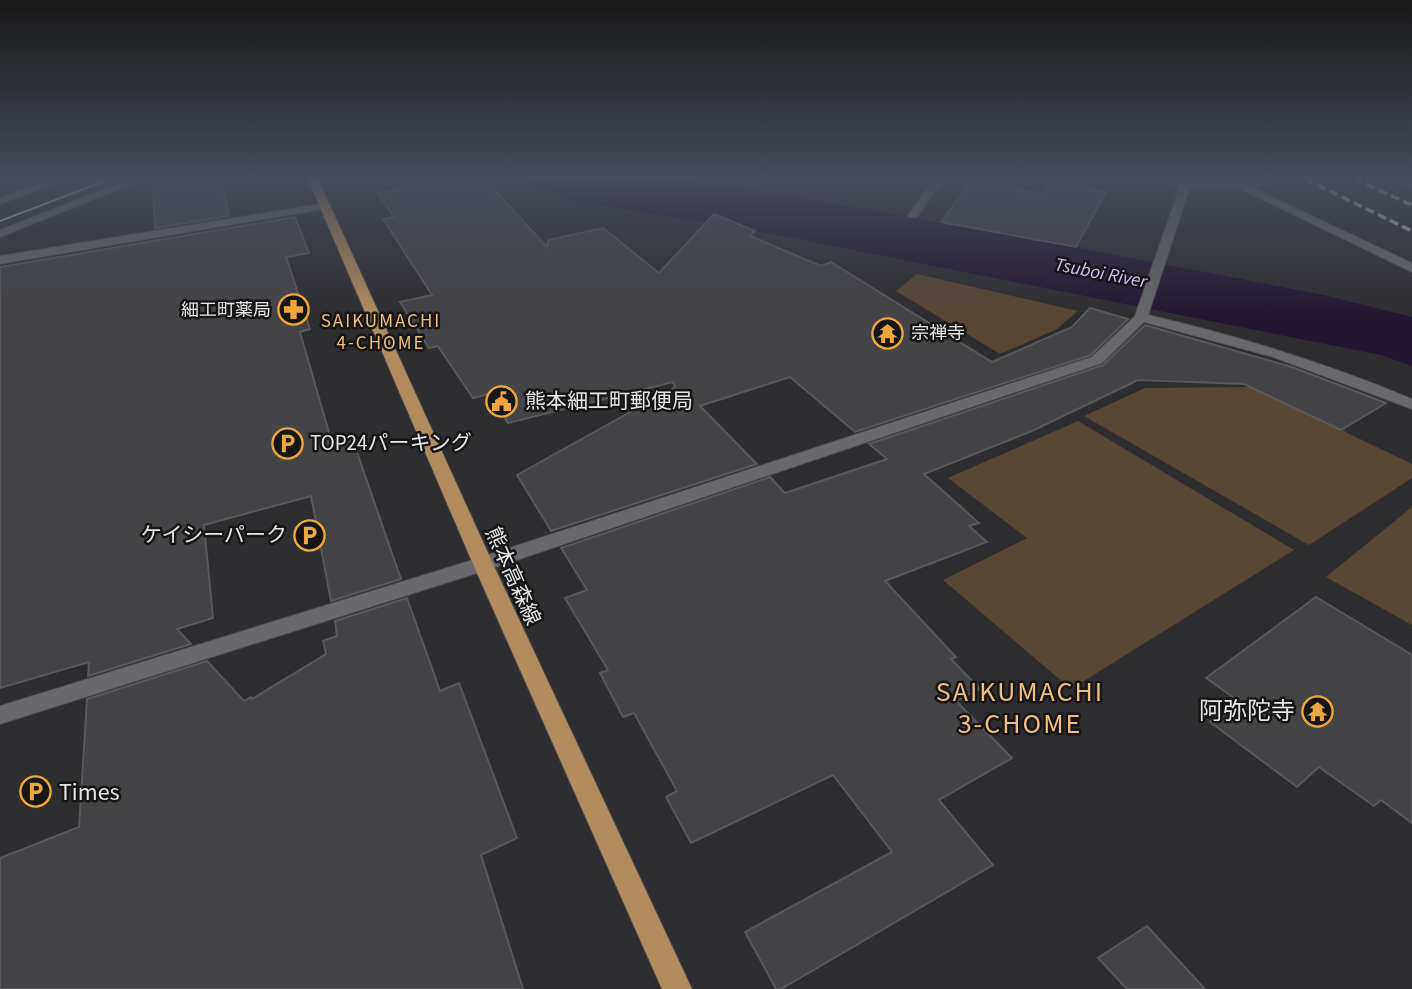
<svg xmlns="http://www.w3.org/2000/svg" width="1412" height="989" font-family="'Source Sans 3','Noto Sans JP',sans-serif">
<style>
.green{fill:#584733}
.water{fill:#231632}
.building{fill:#444346;stroke:#59585b;stroke-width:2}
.lines{fill:none;stroke-linecap:round;stroke-linejoin:round}
.street-casing{stroke:#4c4b4e;stroke-width:2}
.secondary-casing{stroke:#4c4b4e;stroke-width:2}
.primary-casing{stroke:#4c4b4e;stroke-width:2}
.street{fill:#69686b;fill-rule:evenodd}
.secondary{fill:#69686b;fill-rule:evenodd}
.primary{fill:#b28c5e;fill-rule:evenodd}
.tram{stroke:#bfbfc1;stroke-width:2}
.rail{stroke:#bfbfc1;stroke-width:3.5;stroke-dasharray:9 4.5;stroke-linecap:butt}
.labels{text-anchor:middle;stroke-width:5;stroke-linejoin:round;paint-order:stroke}
.far-poi-label{font-size:18px;fill:#e5e5e7;stroke:#161617;text-anchor:end}
.far-water-label{font-size:19px;font-style:italic;fill:#d3bcf7;stroke:#161617}
.far-neighbourhood-label{font-size:19px;letter-spacing:2px;fill:#f2be7f;stroke:#161617}
.poi-label{font-size:21px;fill:#e5e5e7;stroke:#161617;text-anchor:start}
.street-label{font-size:21px;fill:#e5e5e7;stroke:#161617}
.near-poi-label{font-size:24px;fill:#e5e5e7;stroke:#161617;text-anchor:end}
.near-neighbourhood-label{font-size:28px;letter-spacing:2px;fill:#f2be7f;stroke:#161617}
</style>
<rect width="100%" height="100%" fill="#2e2d30"/>
<!-- green -->
<g class="green">
<path d="M917,274L1078,311L1057,329L1000,354L896,291Z"/>
<path d="M1252,387L1412,464V478L1309,545L1084,416L1145,388Z"/>
<path d="M1078,421L1294,550L1071,689L943,580L1027,538L948,478Z"/>
<path d="M1412,507V625L1326,577Z"/>
</g>
<!-- water -->
<path class="water" d="M511,179H690L996,232L1324,295L1412,317V366L1381,355L788,237L575,201Z"/>
<!-- building -->
<g class="building">
<path d="M206,179H222L229,216L155,228L153,187Z"/>
<path d="M461,179H470L476,186L489,184L547,247L548,240L603,228L659,273L714,214L755,231L750,236L821,266L831,262L992,362L1072,327L1090,308L1128,319L1091,355L855,432L790,377L700,406L757,464L551,531L517,475L675,387L673,382L508,423L490,394L473,398L438,346L429,348L400,302L432,295L383,219L394,217L378,193Z"/>
<path d="M972,180L1045,195L1049,183L1106,192L1076,247L941,222Z"/>
<path d="M295,217L309,253L286,257L310,329L300,332L332,443L352,438L401,579L331,601L311,496L204,525L213,618L177,629L191,644L88,676L89,662L0,688V267Z"/>
<path d="M1145,325L1292,367L1386,403L1341,430L1244,384L1138,380L1032,431L924,474L979,523L969,526L987,542L885,581L956,657L951,659L980,689L956,701L1012,758L939,800L993,865L781,989H776L745,932L892,852L833,775L691,843L666,797L677,791L634,713L623,717L600,673L608,670L565,598L587,590L561,548L770,477L785,493L887,459L869,444L1103,365Z"/>
<path d="M1316,597L1412,655V823L1381,800L1374,806L1319,767L1297,787L1210,722L1237,700L1206,678Z"/>
<path d="M407,598L440,691L459,683L517,838L481,855L523,989H0V858L79,827L87,699L207,661L244,701L251,697L252,699L326,654L323,641L337,636L335,621Z"/>
<path d="M1147,926L1205,989H1127L1098,958Z"/>
</g>
<g class="lines">
<defs>
<g id="street">
<path d="M934,179H944L917,217H909L908,215Z"/>
<path d="M1156,179L1210,182L1296,179L1291,182L1226,188L1190,187L1148,315C1239,336 1326,363 1412,399V409L1273,357L1144,322L1102,363L490,569L0,724V706L476,559L1092,357L1135,316L1180,186Z"/>
<path d="M1395,179L1412,180V187L1397,181Z"/>
<path d="M326,203L330,204V208L0,264V256Z"/>
</g>
<g id="secondary">
<path d="M53,179H68L0,204V198Z"/>
<path d="M130,179H144L0,237V230Z"/>
<path d="M1220,179H1233L1412,263V272Z"/>
</g>
<path id="primary" d="M308,179H318L493,564L692,989H662L473,564Z"/>
</defs>
<!-- street casing -->
<use href="#street" class="street-casing"/>
<!-- secondary casing -->
<use href="#secondary" class="secondary-casing"/>
<!-- primary casing -->
<use href="#primary" class="primary-casing"/>
<!-- street -->
<use href="#street" class="street"/>
<!-- secondary -->
<use href="#secondary" class="secondary"/>
<!-- primary -->
<use href="#primary" class="primary"/>
<!-- tram -->
<path class="tram" d="M0,221L110,179"/>
<!-- rail -->
<g class="rail">
<path d="M1305,179L1412,231"/>
<path d="M1354,179L1412,205"/>
</g>
</g>
<!-- sky -->
<linearGradient id="sky" x2="0" y2="1"><stop stop-color="#19191a"/><stop offset="0.56" stop-color="#464c59"/><stop offset="1" stop-color="#464c59" stop-opacity="0"/></linearGradient>
<rect width="1412" height="317" fill="url(#sky)"/>
<!-- icons -->
<defs>
<symbol id="pharmacy-ring" viewBox="-11 -11 22 22"><circle r="9.5" fill="#161617" stroke="#f0a63f" stroke-width="1.5"/><path d="M-2-6h4v4h4v4h-4v4h-4v-4h-4v-4h4Z" fill="#f0a63f"/></symbol>
<symbol id="temple-ring" viewBox="-11 -11 22 22"><circle r="9.5" fill="#161617" stroke="#f0a63f" stroke-width="1.5"/><path d="M0-6L5-2H3V0L6.5 2.5H4V6H1.5V3h-3V6H-4V2.5H-6.5L-3 0V-2H-5Z" fill="#f0a63f"/></symbol>
<symbol id="civic-ring" viewBox="-11 -11 22 22"><circle r="9.5" fill="#161617" stroke="#f0a63f" stroke-width="1.5"/><path d="M-.6-6.5H3V-4.5H.6V-3L4-1V1h2V6H-6V1h2V-1L-.6-3ZM-1.2 2.5V6h2.4V2.5Z" fill="#f0a63f"/></symbol>
<symbol id="parking-ring" viewBox="-11 -11 22 22"><circle r="9.5" fill="#161617" stroke="#f0a63f" stroke-width="1.5"/><path d="M-3.5-5.5H1a3.5 3.5 0 0 1 0 7H-1V5.5H-3.5ZM-1-3.4V-.6H.8a1.4 1.4 0 0 0 0-2.8Z" fill="#f0a63f"/></symbol>
</defs>
<g fill-rule="evenodd">
<use href="#pharmacy-ring" x="276" y="292" width="35" height="35"/>
<use href="#temple-ring" x="870" y="316" width="35" height="35"/>
<use href="#civic-ring" x="484" y="384" width="35" height="35"/>
<use href="#parking-ring" x="270" y="426" width="35" height="35"/>
<use href="#parking-ring" x="292" y="518" width="35" height="35"/>
<use href="#temple-ring" x="1300" y="694" width="35" height="35"/>
<use href="#parking-ring" x="18" y="774" width="35" height="35"/>
</g>
<g class="labels">
<!-- far-poi labels -->
<g class="far-poi-label">
<text x="271" y="316">細工町薬局</text>
<text x="911" y="339" text-anchor="start">宗禅寺</text>
</g>
<!-- far-water labels -->
<g class="far-water-label">
<text transform="translate(1101 272) rotate(11)" y="7">Tsuboi River</text>
</g>
<!-- far-neighbourhood labels -->
<g class="far-neighbourhood-label">
<text x="381" y="327">SAIKUMACHI<tspan x="381" dy="22">4-CHOME</tspan></text>
</g>
<!-- poi labels -->
<g class="poi-label">
<text x="525" y="408">熊本細工町郵便局</text>
<text x="310" y="450">TOP24パーキング</text>
<text x="287" y="542" text-anchor="end">ケイシーパーク</text>
</g>
<!-- street labels -->
<g class="street-label">
<text transform="translate(513 576) rotate(66)" y="7">熊本高森線</text>
</g>
<!-- near-poi labels -->
<g class="near-poi-label">
<text x="1295" y="719">阿弥陀寺</text>
<text x="59" y="800" text-anchor="start">Times</text>
</g>
<!-- near-neighbourhood labels -->
<g class="near-neighbourhood-label">
<text x="1020" y="701">SAIKUMACHI<tspan x="1020" dy="32">3-CHOME</tspan></text>
</g>
</g>
</svg>
